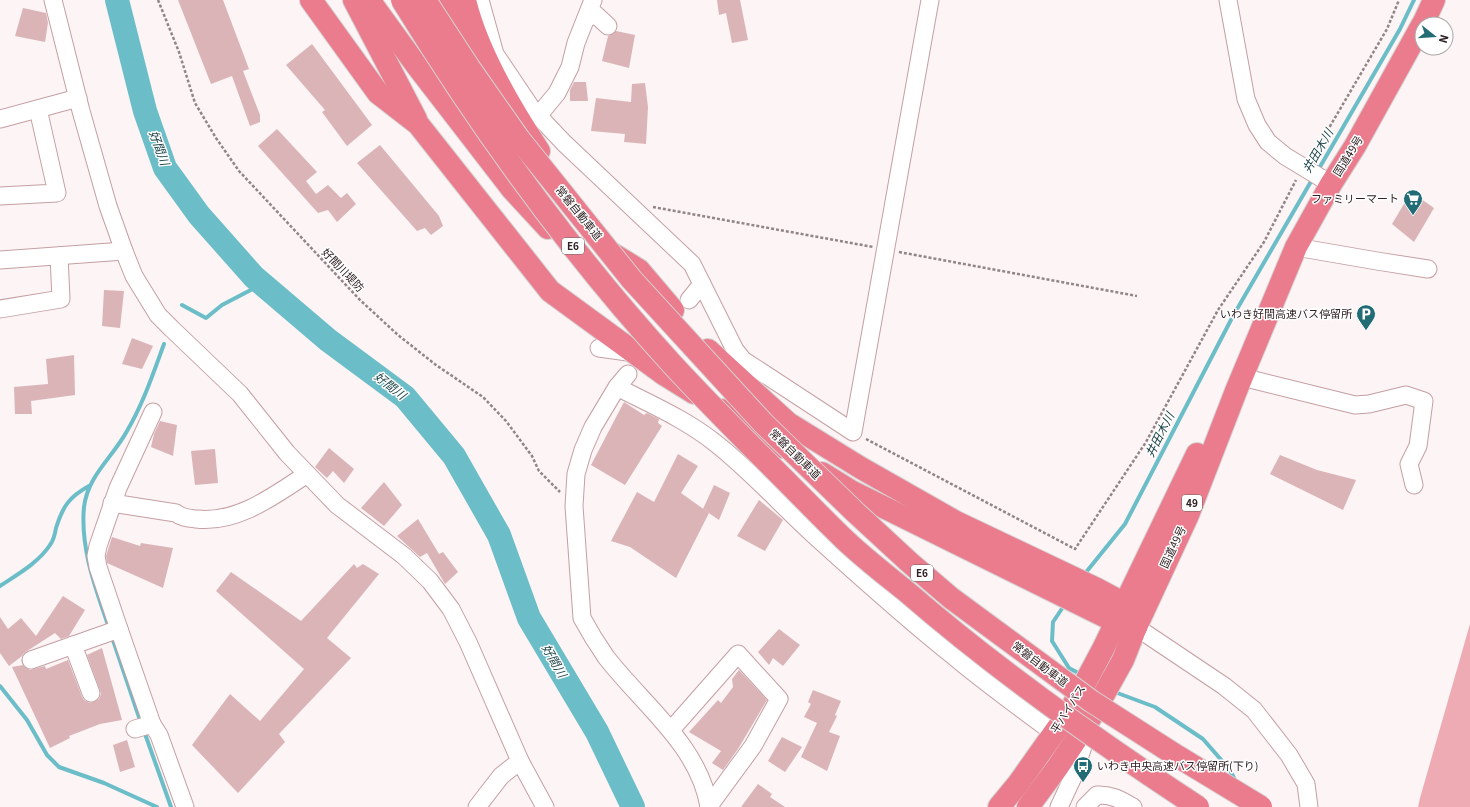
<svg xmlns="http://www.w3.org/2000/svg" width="1470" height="807" font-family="Georgia,'Noto Sans JP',serif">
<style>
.forest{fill:#efabb3}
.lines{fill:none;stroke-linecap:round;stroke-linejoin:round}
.stream{stroke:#6bbdc8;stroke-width:4}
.river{stroke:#6bbdc8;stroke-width:24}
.building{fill:#dbb4b8}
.minor-casing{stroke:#c59fa3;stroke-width:19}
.highway-casing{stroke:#d6d3d3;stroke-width:24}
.path{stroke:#918587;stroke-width:2.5;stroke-dasharray:3 2;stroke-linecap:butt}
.minor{stroke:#fff;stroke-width:17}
.highway{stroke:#ea7c8d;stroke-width:22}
.highway-bridge-casing{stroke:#d6d3d3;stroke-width:24;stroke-linecap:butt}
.highway-bridge{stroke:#ea7c8d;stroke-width:22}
.labels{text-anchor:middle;stroke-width:3;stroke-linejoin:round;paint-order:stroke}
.shield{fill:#fff;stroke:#6e6465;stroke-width:1}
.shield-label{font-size:10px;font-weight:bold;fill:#302123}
.street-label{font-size:11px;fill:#302123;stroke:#fff}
.poi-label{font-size:11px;fill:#302123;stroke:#fff;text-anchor:end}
.water-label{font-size:12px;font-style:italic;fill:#1d4449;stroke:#fff}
</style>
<rect width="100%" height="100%" fill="#fcf4f5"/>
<!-- forest -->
<path class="forest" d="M1470,624V807H1418L1420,798Z"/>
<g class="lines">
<!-- stream -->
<g class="stream">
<path d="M1317,172L1400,29L1414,0"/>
<path d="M182,305L206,318L222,305L262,284"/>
<path d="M1083,576L1125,524L1233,316L1313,178"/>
<path d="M0,586C18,574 38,563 50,545C53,541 55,534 56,528C63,506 69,497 89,486"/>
<path d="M1065,604L1053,622L1052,641L1069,668L1082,675"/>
<path d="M109,628C96,589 80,549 84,507C88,475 113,457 127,431C143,404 153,374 164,344"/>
<path d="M112,637L141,723"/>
<path d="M0,686L27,720L47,755L59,767L104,783L157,807"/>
<path d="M1112,691L1155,707L1203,739L1230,770L1236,782"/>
<path d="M144,731L171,807"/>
</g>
<!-- river -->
<path class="river" d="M117,0L145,111L165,168L199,215L254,277L328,340L405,397L454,456L499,535L529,618L597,732L633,807"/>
</g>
<!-- building -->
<g class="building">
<path d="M178,0H223L249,69L243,71L260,115V122L250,126L232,76L211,84Z"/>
<path d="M717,0H740L748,40L732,43L726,13L719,15Z"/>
<path d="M23,8L46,13L48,23L45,42L15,36Z"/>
<path d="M616,31L635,35L629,68L602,61L608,36L611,35Z"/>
<path d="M312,44L372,125L347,146L322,112L325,110L286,65Z"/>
<path d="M574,82H586L588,101H570V90Z"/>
<path d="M645,83L648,107L646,144L624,142L625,134L591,131L596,98L631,102L632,84Z"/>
<path d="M277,129L317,172L306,181L316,194L328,185L341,198L347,193L356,204L337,222L328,210L318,213L258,146Z"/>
<path d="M380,145L439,216L443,226L431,235L425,228L417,231L357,163Z"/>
<path d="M1411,192L1434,208L1414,242L1392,224Z"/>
<path d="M104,290L124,291L120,328L102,326Z"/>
<path d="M132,338L153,346L142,369L122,364Z"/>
<path d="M74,355L75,395L31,401L32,414H15L14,387L48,384L46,359Z"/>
<path d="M624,402L644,415L647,413L659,419L658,423L662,426L625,485L591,465Z"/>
<path d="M160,421L177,425L173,456L151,447L154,434Z"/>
<path d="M329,448L354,469L344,483L333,471L327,478L315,467Z"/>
<path d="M215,449L218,483L195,485L191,451Z"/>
<path d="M678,454L698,466L681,493L709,513L676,578L630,547L611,541L637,492L654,502Z"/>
<path d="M1280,455L1317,470L1356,480L1343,510L1270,474Z"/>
<path d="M384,482L402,505L384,526L361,508Z"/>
<path d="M714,485L730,493L719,520L703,509Z"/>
<path d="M759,500L783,520L765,551L737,536Z"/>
<path d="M418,519L439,554L443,552L458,572L445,584L427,553L420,557L397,536Z"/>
<path d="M112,537L140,546L141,543L173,548L163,588L107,563L106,556Z"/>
<path d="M354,564L357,568L363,564L379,574L327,638L351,658L279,734L285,742L238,793L192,745L230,694L260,721L304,669L216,591L231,572L301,621Z"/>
<path d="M63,596L85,610L69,636L61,639L55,633L24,653L22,656L9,666L0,653V617L8,629L21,618L36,636Z"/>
<path d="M779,629L800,645L783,666L773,658L769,665L758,652Z"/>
<path d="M102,648L122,720L100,724L69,736L70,738L50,748L12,667L23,665L30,670L45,666L46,669L68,660L82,697L84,700L89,703L94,702L99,699L101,694L100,690L87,655Z"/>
<path d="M739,670L767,700L738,749L723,770L712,763L721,751L689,732L718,700L721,703L733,687L732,679Z"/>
<path d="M813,690L841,701L835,715L837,716L829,732L840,736L827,771L801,757L817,723L804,717L811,704L808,702Z"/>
<path d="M782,737L802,747L785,772L768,761Z"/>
<path d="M127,740L135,767L120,772L113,745Z"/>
<path d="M758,784L772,794L770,797L785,807H741Z"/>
</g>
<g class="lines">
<defs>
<g id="minor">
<path d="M53,0L81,111L108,206L124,251L134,276L158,315L172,329L240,394L287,453L337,505L404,556L430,581L451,609L468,642L520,761L545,807"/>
<path d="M480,0L495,54L532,109L564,143L692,264L735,350L743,360L853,432L930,0"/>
<path d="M1228,0L1246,99L1257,125L1268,142L1285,156L1331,184"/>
<path d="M586,19L595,14L608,26"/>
<path d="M538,116L557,93L570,67L576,43L593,0"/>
<path d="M0,119L78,98"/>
<path d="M0,196L57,193L38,109"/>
<path d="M1296,247L1377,261L1428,269"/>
<path d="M0,260L124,251"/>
<path d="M689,300L702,284"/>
<path d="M0,309L61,299L59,256"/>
<path d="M599,348L635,353"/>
<path d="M1242,377L1355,405L1369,404L1406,395L1424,401L1418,446L1409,464L1414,485"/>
<path d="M617,387L628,374"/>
<path d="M112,503L176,513C182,518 188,518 196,519C237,524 275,495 307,474"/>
<path d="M1136,627L1224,686L1254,710L1289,755L1306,784L1309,807"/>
<path d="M119,629L98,567L96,556L98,546L118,488L153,412"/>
<path d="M73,645L91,693"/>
<path d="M31,660L119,629L152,724"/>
<path d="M135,729L152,724L159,735L185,807"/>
<path d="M671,730L738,654L779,699L753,746L709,806"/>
<path d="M477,807L501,776L520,761"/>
<path d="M709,807C699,745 642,704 606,657C597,644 589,631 582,618L574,506L576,474L583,450L593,427L617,387C650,404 685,419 714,442C754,473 787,512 825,545C866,582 907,619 951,654C984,682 1019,707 1054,733"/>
<path d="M1059,807L1073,777L1089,728"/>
<path d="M1085,807L1097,795C1111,794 1121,800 1133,807"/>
</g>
<g id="highway">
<path d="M311,0L378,93L418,124L550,291L665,375L694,393"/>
<path d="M354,0L416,119"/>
<path d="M369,0L417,66L512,189L548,228"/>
<path d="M448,0L459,51"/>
<path d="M465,0C477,51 510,107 539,151"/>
<path d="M1423,24L1434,0"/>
<path d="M613,254L639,270L673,310"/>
<path d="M708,350L788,423L861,468L956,522L1097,589L1125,604L1136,627"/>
<path d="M722,410L781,447"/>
<path d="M822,473L851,491L1116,622L1136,627"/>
<path d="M999,807L1018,784L1071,709L1103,649L1197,454"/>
<path d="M1028,807L1057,768L1093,714L1123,660L1136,627L1188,515L1236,391L1296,247L1331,184L1355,146L1422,25"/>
</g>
</defs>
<!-- minor casing -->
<use href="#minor" class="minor-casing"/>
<!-- highway casing -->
<use href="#highway" class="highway-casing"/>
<!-- path -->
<g class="path">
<path d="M158,0L179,52L195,103L216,138L239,171L360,300L398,335L436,365L483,397L506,421L532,456L539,471L560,492"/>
<path d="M1312,157L1387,29L1399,0"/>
<path d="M653,207L873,247"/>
<path d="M899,252L1137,296"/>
<path d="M866,439L1075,549L1146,442L1218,310L1264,242L1296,180"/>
</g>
<!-- minor -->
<use href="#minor" class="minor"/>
<!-- highway -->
<use href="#highway" class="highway"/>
<defs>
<g id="highway-bridge">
<path d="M402,0C481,129 570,252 672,364C707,402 744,439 780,475C802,497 823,519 845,540C865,559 886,575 907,592C998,671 1097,741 1198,807"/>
<path d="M425,0L470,69L519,139L632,280L764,424L856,513L909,562L951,598L1091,701L1177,756L1261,807"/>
</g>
</defs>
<!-- highway-bridge casing -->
<use href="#highway-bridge" class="highway-bridge-casing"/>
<!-- highway-bridge -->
<use href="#highway-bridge" class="highway-bridge"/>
</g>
<!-- icons -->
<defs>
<symbol id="supermarket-pin" viewBox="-11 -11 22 30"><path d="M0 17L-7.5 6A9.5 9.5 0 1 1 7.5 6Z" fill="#226c75" stroke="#fff"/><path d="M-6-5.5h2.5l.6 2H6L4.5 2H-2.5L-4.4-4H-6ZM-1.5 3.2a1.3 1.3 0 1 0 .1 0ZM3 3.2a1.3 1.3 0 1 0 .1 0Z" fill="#fff"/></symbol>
<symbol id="parking-pin" viewBox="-11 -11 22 30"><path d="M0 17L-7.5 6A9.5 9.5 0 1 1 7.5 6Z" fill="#226c75" stroke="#fff"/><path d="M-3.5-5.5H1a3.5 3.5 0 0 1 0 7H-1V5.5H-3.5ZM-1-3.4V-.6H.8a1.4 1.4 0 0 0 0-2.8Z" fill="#fff"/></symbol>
<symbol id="bus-pin" viewBox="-11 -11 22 30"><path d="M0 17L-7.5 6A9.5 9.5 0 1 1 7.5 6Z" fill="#226c75" stroke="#fff"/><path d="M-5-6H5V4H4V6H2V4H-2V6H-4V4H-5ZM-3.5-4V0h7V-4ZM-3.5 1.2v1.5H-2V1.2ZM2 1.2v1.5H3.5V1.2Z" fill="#fff"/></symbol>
</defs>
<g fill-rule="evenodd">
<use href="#supermarket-pin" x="1402" y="188" width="22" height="30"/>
<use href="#parking-pin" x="1355" y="303" width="22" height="30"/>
<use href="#bus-pin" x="1072" y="755" width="22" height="30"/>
</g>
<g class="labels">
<!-- shield labels -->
<g class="shield">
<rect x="562" y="238" width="22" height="16" rx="3"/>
<rect x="1182" y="495" width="20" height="16" rx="3"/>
<rect x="911" y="565" width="22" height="16" rx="3"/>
</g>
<g class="shield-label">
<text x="573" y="250">E6</text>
<text x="1192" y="507">49</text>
<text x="922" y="577">E6</text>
</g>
<!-- street labels -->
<g class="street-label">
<text transform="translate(1348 156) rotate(-58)" y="4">国道49号</text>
<text transform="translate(579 213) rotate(51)" y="4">常磐自動車道</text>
<text transform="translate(343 270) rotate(46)" y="4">好間川堤防</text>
<text transform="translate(795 454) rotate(44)" y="4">常磐自動車道</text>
<text transform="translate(1173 547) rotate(-65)" y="4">国道49号</text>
<text transform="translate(1040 664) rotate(37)" y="4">常磐自動車道</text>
<text transform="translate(1068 709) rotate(-58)" y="4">平バイパス</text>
</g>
<!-- poi labels -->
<g class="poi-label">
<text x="1399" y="203">ファミリーマート</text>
<text x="1352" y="318">いわき好間高速バス停留所</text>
<text x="1097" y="770" text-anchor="start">いわき中央高速バス停留所(下り)</text>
</g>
<!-- water labels -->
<g class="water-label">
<text transform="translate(159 148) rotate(70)" y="4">好間川</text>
<text transform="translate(1318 151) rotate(-60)" y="4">井田木川</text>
<text transform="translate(390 386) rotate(38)" y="4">好間川</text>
<text transform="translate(1160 435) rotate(-63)" y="4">井田木川</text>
<text transform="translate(554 661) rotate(60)" y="4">好間川</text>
</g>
</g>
<!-- north arrow -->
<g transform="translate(1434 36) rotate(107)"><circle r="19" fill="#ffffff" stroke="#aca6a7"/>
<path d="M0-3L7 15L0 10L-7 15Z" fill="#226c75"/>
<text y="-6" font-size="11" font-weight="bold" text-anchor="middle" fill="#302123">N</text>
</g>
</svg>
